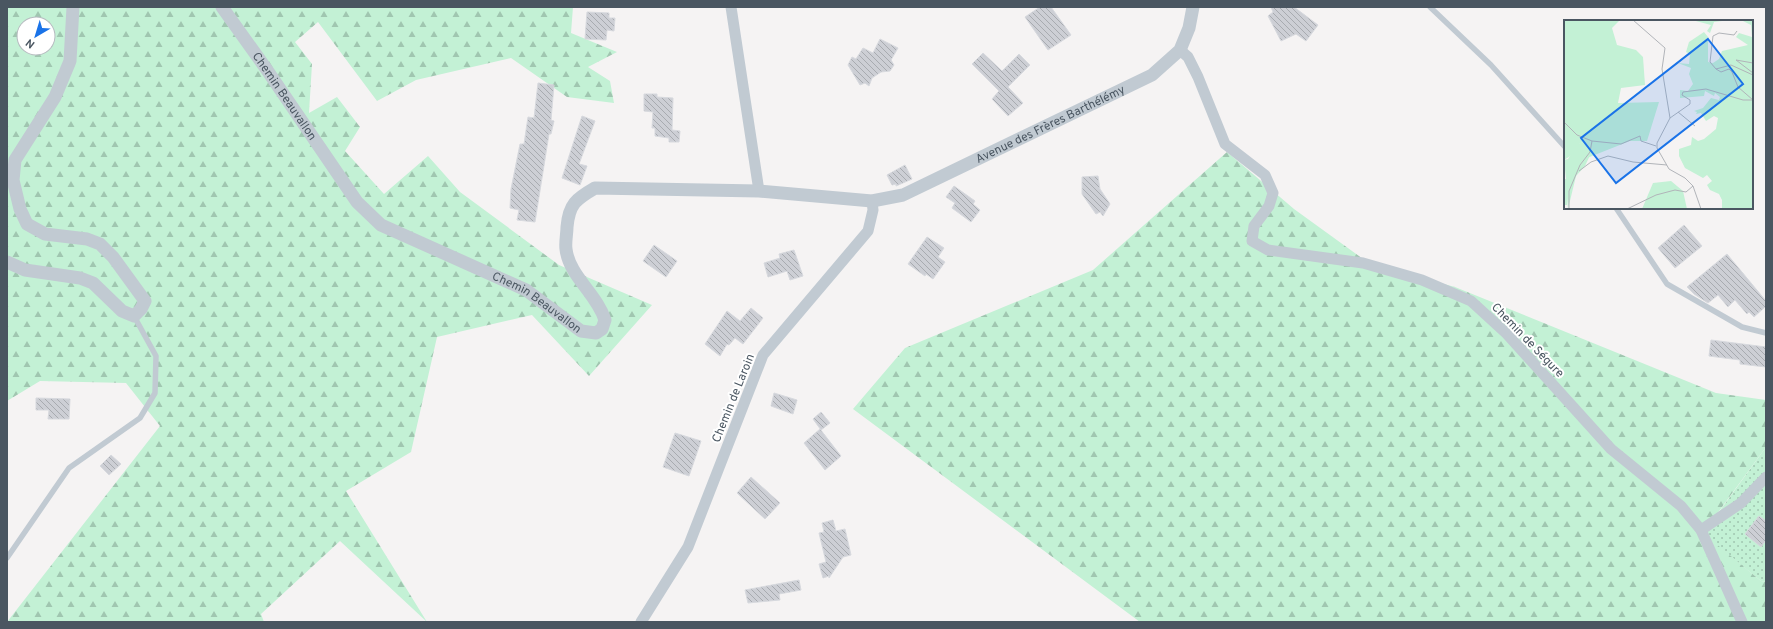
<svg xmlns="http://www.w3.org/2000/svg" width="1773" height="629" font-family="Overpass,sans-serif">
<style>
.grass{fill:url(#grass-dots)}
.forest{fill:url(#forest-firs);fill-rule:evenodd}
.building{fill:url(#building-back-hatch);stroke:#d7d9de}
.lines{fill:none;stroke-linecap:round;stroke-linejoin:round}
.service{stroke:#c1cad2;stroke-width:5.5}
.minor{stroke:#c1cad2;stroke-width:11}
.tertiary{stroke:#c1cad2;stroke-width:13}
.labels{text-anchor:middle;stroke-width:4;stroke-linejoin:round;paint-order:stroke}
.street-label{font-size:12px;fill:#4a5661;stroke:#fff}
.inset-road{fill:none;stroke:#b1b4b9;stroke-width:1}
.view{fill:#1a73e8;fill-opacity:0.15;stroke:#1a73e8;stroke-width:2}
.inset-edge{fill:none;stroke:#4a5661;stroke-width:2}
</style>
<defs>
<pattern id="grass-dots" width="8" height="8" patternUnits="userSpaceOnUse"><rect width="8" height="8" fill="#c3f1d5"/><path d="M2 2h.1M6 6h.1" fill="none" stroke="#a0c6b0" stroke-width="1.8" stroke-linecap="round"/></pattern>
<pattern id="forest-firs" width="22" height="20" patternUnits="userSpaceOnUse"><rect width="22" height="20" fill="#c3f1d5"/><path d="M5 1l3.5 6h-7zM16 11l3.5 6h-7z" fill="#a0c6b0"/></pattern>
<pattern id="building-back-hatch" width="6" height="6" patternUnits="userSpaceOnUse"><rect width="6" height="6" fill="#cdcfd5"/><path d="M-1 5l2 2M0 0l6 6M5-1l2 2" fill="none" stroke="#a8abb0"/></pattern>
</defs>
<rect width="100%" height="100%" fill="#f5f3f3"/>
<!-- grass -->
<path class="grass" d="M1766,447V582L1761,581L1703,534Z"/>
<!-- forest -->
<g class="forest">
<path d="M7,7H573L571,33L617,52L588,67L610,81L614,103L567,97L511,58L416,80L377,101L318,22L295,42L312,64L309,113L337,97L360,127L345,151L384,194L428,156L460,192L559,265L652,305L589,376L532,315L437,337L411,452L346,491L427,622L340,541L261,614L264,622H7L160,426L126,383L40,381L7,401ZM24,24H48V48H24Z"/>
<path d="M1227,152L1294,209L1370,264L1455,287L1716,393L1766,400V447L1703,533L1761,581L1766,582V622H1140L853,409L905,348L1093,270Z"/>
</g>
<!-- building -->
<g class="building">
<path d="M1040,7H1051L1071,35L1048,50L1025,17Z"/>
<path d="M1271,7H1294L1318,25L1306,41L1296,34L1281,41L1268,16L1273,12Z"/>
<path d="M587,12L609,13V18H615L614,31L607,30L606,40L585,39Z"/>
<path d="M880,39L898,48L891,60L894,65L890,71L881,72L872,78L869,86L865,83L860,85L848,65L852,57L856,59L863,48L873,53Z"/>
<path d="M983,53L1002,71L1019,54L1030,65L1008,87L1023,103L1008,116L992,99L999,91L972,64Z"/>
<path d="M538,83L554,85L551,120L554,121L551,134H549L535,222L517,220L519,210L510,208L511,189L520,144H524L528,117L534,118Z"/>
<path d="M644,94H657V97L673,98L672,130L680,131L679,142H669V138L655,136V128H652L653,112L644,111Z"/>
<path d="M582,116L595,121L579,164L587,166L580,185L562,178Z"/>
<path d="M905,165L912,179L896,186V184L892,185L887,175Z"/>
<path d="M1098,176L1100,189L1110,204L1103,216L1100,212L1096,214L1082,194V177Z"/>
<path d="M954,186L975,201L973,204L980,210L971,222L952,208L955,203L946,197Z"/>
<path d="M1684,225L1702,246L1675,268L1658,248Z"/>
<path d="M927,237L944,248L938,257L945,262L933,279L926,274L925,276L908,264Z"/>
<path d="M654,245L677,261L666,277L643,261Z"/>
<path d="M794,250L803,276L790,280L787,271L768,277L764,263L780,258L779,254Z"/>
<path d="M1727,254L1766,301V306L1754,317L1749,312L1747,314L1735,300L1728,307L1718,295L1708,303L1694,294L1687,287Z"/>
<path d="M751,308L763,318L743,344L735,338L729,345L727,344L720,356L705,344L727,311L740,321Z"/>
<path d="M1711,340L1766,347V367L1740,364V360L1709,356Z"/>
<path d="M774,393L797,400L793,414L771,406Z"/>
<path d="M36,398L70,399L69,419H48L49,410H36Z"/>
<path d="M821,412L830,423L821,430L813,419Z"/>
<path d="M820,429L841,456L825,470L804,443Z"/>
<path d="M675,433L701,441L689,476L663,467Z"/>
<path d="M111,455L121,464L109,475L100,466Z"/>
<path d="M751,477L780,503L765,519L737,493Z"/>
<path d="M1759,516L1766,521V540L1761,547L1745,534Z"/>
<path d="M833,520L836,531L845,529L851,555L843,557L829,578V576L823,578L819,564L826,562L819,533L824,532L822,523Z"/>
<path d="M799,580L801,590L779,594L780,600L748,603L745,590Z"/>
</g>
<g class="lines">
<!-- service -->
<g class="service">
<path d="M1430,7L1491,65L1565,147"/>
<path d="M1616,208L1667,284L1742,327L1766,333"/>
<path d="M7,558L69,468L140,418L155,393L156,356L134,316"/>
</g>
<!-- minor -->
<g class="minor">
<path d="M731,7L759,191"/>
<path d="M1180,50L1188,57L1198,77L1225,144L1265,175L1273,193L1269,206L1254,226L1252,241L1268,250L1363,263L1422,280L1471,301L1507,334L1611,449L1681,506L1701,530L1742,622"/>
<path d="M1701,530L1741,503L1766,477"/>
<path d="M641,622L688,547L763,355L868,231L873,210L872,201"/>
</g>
<!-- tertiary -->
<g class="tertiary">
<path id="s1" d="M222,7L267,70L357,202L381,225L526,290L581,331L596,333L602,329L605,320C597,294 569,276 566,249C565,242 567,234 567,227C569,204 576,199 595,188L759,191L872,201L903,195L1152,75L1180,50L1189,28L1193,7"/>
<path d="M7,262L25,270L80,278L93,283L122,311L134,316L141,309L145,301L113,257L100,244L87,239L45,234L27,224L20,209L13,180L15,160L55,97L70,61L73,7"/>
</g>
</g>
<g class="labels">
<!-- street labels -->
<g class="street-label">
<text dy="4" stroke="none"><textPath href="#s1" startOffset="109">Chemin Beauvallon</textPath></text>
<text dy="4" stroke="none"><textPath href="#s1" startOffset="1157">Avenue des Frères Barthélémy</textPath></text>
<text dy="4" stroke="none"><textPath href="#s1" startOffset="445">Chemin Beauvallon</textPath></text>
<text transform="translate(1528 340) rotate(46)" y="4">Chemin de Ségure</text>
<text transform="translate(733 398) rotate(-68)" y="4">Chemin de Laroin</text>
</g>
</g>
<!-- overview -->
<g transform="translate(1564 20)">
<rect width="189" height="189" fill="#f5f3f3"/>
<path d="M21,121H28V131L21,146L12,156L4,189L3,178V185H0V159H2L0,140L4,139L14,124Z" fill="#c3f1d5"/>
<path d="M0,0H56L48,8L53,25L72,30L79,37L81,65L57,68L54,83L95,82L83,121H66L23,138L28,131V121H21L15,124L16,130L0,140ZM128,0H166L150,2L146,13L143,11L147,5ZM177,0H189V189H158V180L155,174L146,170L143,165L148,161L143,155L139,158L121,148L115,136V129L127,125L128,117L134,121L140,119L152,109L154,98L150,96L142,101L137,93L132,94L133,92L130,91L139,88L147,78L155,80L156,77L151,73L150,76L141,71L140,76L116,78V70L124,71L129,64L125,54L127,48L114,43L125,44L126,34L122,32L125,22L140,12L144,17V42L149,43L155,39L158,31L184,25L172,17L175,13L188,17L187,5ZM107,161L119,171L123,189H78L89,163Z" fill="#c3f1d5"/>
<path class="inset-road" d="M69,0L101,28L98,49L106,98M189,43L172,40L189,53M152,49L146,42L149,16L155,13L170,15L173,11M114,92L131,106M0,102L13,115L28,121L57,124L76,116L77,121L92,126M15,151L27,142L44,136L69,142L103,145M5,189V171L16,145L26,132L28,121M63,189L92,175L111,170L122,172L129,166M137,189L129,166L121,158L105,149L93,128V123L106,98L126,84V80L118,75L119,72L142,69L179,80H189L174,67L168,52L165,49L157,52L152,49L167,45L189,55"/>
<path class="view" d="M144,19L179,64L52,163L17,118Z"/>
<rect width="189" height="189" class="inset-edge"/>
</g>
<!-- border -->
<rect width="1773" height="629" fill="none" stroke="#4a5661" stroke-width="16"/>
<!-- north arrow -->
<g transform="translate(36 36) rotate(218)"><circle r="19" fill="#ffffff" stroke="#b7bbc0"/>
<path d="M0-3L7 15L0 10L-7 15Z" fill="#1a73e8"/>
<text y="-6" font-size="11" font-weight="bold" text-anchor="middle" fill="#4a5661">N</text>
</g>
</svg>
